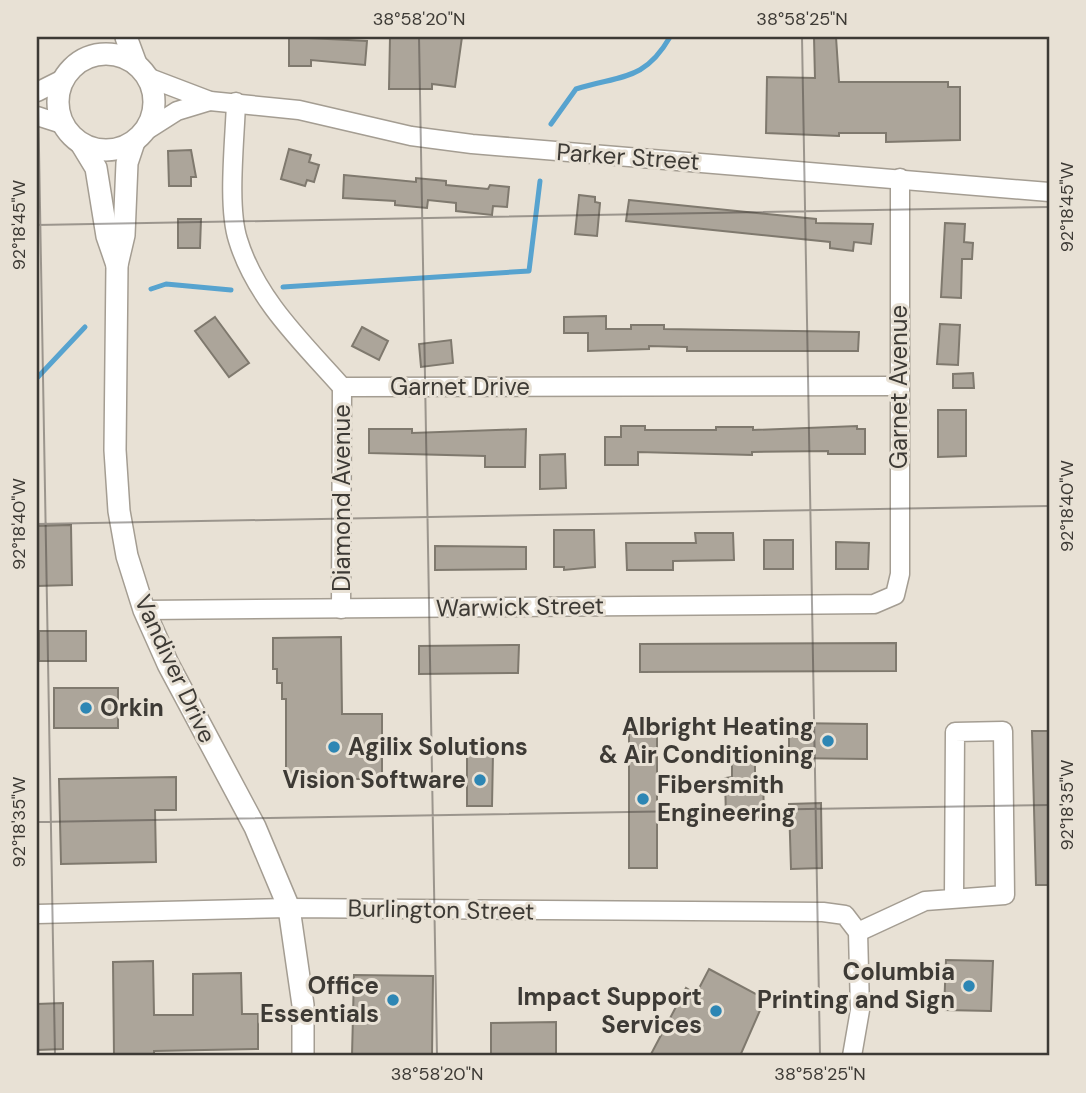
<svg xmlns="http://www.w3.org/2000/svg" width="1086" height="1093" font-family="'DM Sans',sans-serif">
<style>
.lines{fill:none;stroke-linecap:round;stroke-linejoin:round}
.stream{stroke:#57a3cf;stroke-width:5}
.building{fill:#aca59a;stroke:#7f796e;stroke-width:2}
.minor-casing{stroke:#a49d92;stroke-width:21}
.major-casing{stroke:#a49d92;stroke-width:24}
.minor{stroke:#fff;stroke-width:18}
.major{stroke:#fff;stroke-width:21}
.ticks{fill:none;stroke:#3d3a35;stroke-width:2;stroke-opacity:0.45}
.poi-dot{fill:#2d86b4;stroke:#e8e1d5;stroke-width:2.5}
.labels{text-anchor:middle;stroke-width:6;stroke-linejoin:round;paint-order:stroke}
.street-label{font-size:24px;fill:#3d3a35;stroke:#e8e1d5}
.poi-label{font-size:24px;font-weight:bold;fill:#3d3a35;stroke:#e8e1d5;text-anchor:end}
.neatline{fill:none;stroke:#3d3a35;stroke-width:2.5}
.ticks-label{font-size:18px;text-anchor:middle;fill:#3d3a35}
</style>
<rect width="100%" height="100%" fill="#e8e1d5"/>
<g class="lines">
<!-- stream -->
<g class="stream">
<path d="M551,124L576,89C620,75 644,82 670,37"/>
<path d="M283,287L529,271L540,181"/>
<path d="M151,289L166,284L231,290"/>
<path d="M37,378L85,327"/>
</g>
</g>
<!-- building -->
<g class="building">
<path d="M289,37L367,41L365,65L311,60V66H289Z"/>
<path d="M390,37H462L455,87L432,84V89H389Z"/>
<path d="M814,37H836L839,82H948V87H960V140L886,142V133H839V136L766,133L767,77L815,78Z"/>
<path d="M289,149L311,155L309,162L319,165L314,182L307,180L305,186L281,179Z"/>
<path d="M191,150L196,177H191V186H169L168,151Z"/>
<path d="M344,175L416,182V178L446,181V185L488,189L490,185L509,187L507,207L493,206L492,215L456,211V203L428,200L427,208L395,205V201L343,198Z"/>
<path d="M579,195L595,197V202L600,203L597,236L575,234Z"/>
<path d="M629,200L816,219V223L873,224L871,244L854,242L853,251L830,248V242L626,221Z"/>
<path d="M178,219H201L200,248H178Z"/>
<path d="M945,223L965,224L964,242L973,243L972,259H962L961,298L941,297Z"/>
<path d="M606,316V329H631V325H664V329L859,332L858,351H687V347L649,346V349L588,351V333H564V317Z"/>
<path d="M215,317L249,363L229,377L195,331Z"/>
<path d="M940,324L960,325L958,365L937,364Z"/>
<path d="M362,327L388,341L379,360L352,346Z"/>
<path d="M451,340L453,363L421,367L419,344Z"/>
<path d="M973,373L974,388H953V374Z"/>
<path d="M938,410H966V456L938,457Z"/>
<path d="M621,426H645V430H716V427H753V430L857,426V429H865V454H828V451L752,452V455L638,452V465H605V437H621Z"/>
<path d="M369,429H412V433L526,429L525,467H485V456L369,453Z"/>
<path d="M565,454L566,488L540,489V455Z"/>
<path d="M71,525L72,585L37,586V526Z"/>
<path d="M554,530H594L595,567L564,570V567H554Z"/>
<path d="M695,533H733L734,560L673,561V570H627L626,543H696Z"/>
<rect x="764" y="540" width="29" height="29"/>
<path d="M836,542L869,543L868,569H836Z"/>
<path d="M435,546L526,547V569L435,570Z"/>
<rect x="39" y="631" width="47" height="30"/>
<path d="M341,637L342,714H382V779H286V699H282V683H277V669H273V638Z"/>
<path d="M896,643V671L640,672V644Z"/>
<path d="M519,645L518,673L419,674V646Z"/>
<rect x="54" y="688" width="64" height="40"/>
<path d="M789,723L867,724V759L789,758Z"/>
<rect x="629" y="729" width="28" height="139"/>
<path d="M1032,731H1049V885H1036Z"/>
<path d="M467,754H493L492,806H467Z"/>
<path d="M732,761H755V776H763L764,817L726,818L725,778L732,777Z"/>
<path d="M176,777V810H155L156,862L61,864L59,779Z"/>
<path d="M821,803L822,868L791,869L789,804Z"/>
<path d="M946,960L993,961L991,1011L944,1010Z"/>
<path d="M153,961L154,1015H193V974L241,973L242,1014H258V1049L154,1051V1056H114L113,962Z"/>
<path d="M709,969L765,999L740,1056H650L686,988L696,994Z"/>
<path d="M354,975L433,976L432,1056H352Z"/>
<path d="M63,1003V1049L37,1050V1004Z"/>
<path d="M556,1022V1056H491V1023Z"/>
</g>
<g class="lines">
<defs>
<g id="minor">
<path d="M147,77L210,101L299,110L411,136L472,144L1049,192"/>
<path d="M37,92L63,79"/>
<path d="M236,102C235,139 227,206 238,240C256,299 303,343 342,387L898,386"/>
<path d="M37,116L62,124"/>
<path d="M144,132L177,111L210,101"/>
<path d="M341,609L342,387"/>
<path d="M144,610L874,604L895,595L900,574V178"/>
<path d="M37,914L289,908L823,912L845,915L858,932L860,1010L852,1056"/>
<path d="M858,932L925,901L1005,895L1003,731L955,732L954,898"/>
</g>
<g id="major">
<path d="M126,37L136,64"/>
<circle cx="106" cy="102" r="48"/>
<path d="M134,142L127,163L124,235L117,265L115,450L119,511L127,556L144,610L168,664L255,827L289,908L303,1005V1056"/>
<path d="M82,145L96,168L107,236L117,265"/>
</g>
</defs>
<!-- minor casing -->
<use href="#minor" class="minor-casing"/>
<!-- major casing -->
<use href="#major" class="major-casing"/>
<!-- minor -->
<use href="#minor" class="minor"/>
<!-- major -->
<use href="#major" class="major"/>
</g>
<!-- ticks -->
<path class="ticks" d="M37,37L55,1056M419,37L437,1056M802,37L820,1056M37,225L1049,207M37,524L1049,506M37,822L1049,805"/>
<!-- markers -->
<g class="poi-dot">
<circle cx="86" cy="708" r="7"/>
<circle cx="828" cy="741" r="7"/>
<circle cx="334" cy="747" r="7"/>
<circle cx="480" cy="780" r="7"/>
<circle cx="643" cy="799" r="7"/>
<circle cx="969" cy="986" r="7"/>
<circle cx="393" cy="1000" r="7"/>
<circle cx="716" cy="1011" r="7"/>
</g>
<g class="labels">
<!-- street labels -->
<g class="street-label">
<text transform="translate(628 157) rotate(4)" y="8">Parker Street</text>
<text x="460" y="395">Garnet Drive</text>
<text transform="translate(899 387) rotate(-90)" y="8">Garnet Avenue</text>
<text transform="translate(342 498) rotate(-90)" y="8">Diamond Avenue</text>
<text transform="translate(520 607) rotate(-1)" y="8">Warwick Street</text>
<text transform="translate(175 669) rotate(65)" y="8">Vandiver Drive</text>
<text transform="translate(441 910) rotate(1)" y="8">Burlington Street</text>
</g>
<!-- poi labels -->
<g class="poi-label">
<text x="100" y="716" text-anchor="start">Orkin</text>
<text x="814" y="735">Albright Heating<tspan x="814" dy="28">&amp; Air Conditioning</tspan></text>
<text x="348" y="755" text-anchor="start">Agilix Solutions</text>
<text x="466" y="788">Vision Software</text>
<text x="657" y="793" text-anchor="start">Fibersmith<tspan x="657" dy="28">Engineering</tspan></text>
<text x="955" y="980">Columbia<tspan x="955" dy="28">Printing and Sign</tspan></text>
<text x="379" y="994">Office<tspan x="379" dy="28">Essentials</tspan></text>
<text x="702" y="1005">Impact Support<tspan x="702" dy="28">Services</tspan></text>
</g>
</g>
<!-- border -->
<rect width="1086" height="1093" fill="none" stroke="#e8e1d5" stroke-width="77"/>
<rect x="38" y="38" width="1010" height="1016" class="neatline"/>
<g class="ticks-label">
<text x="419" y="25">38°58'20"N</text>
<text x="802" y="25">38°58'25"N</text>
<text transform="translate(1067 207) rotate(-90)" y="6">92°18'45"W</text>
<text transform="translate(19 225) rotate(-90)" y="6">92°18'45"W</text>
<text transform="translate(1067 506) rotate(-90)" y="6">92°18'40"W</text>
<text transform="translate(19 524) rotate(-90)" y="6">92°18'40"W</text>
<text transform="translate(1067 805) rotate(-90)" y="6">92°18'35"W</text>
<text transform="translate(19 822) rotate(-90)" y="6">92°18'35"W</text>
<text x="437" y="1080">38°58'20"N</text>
<text x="820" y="1080">38°58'25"N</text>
</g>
</svg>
